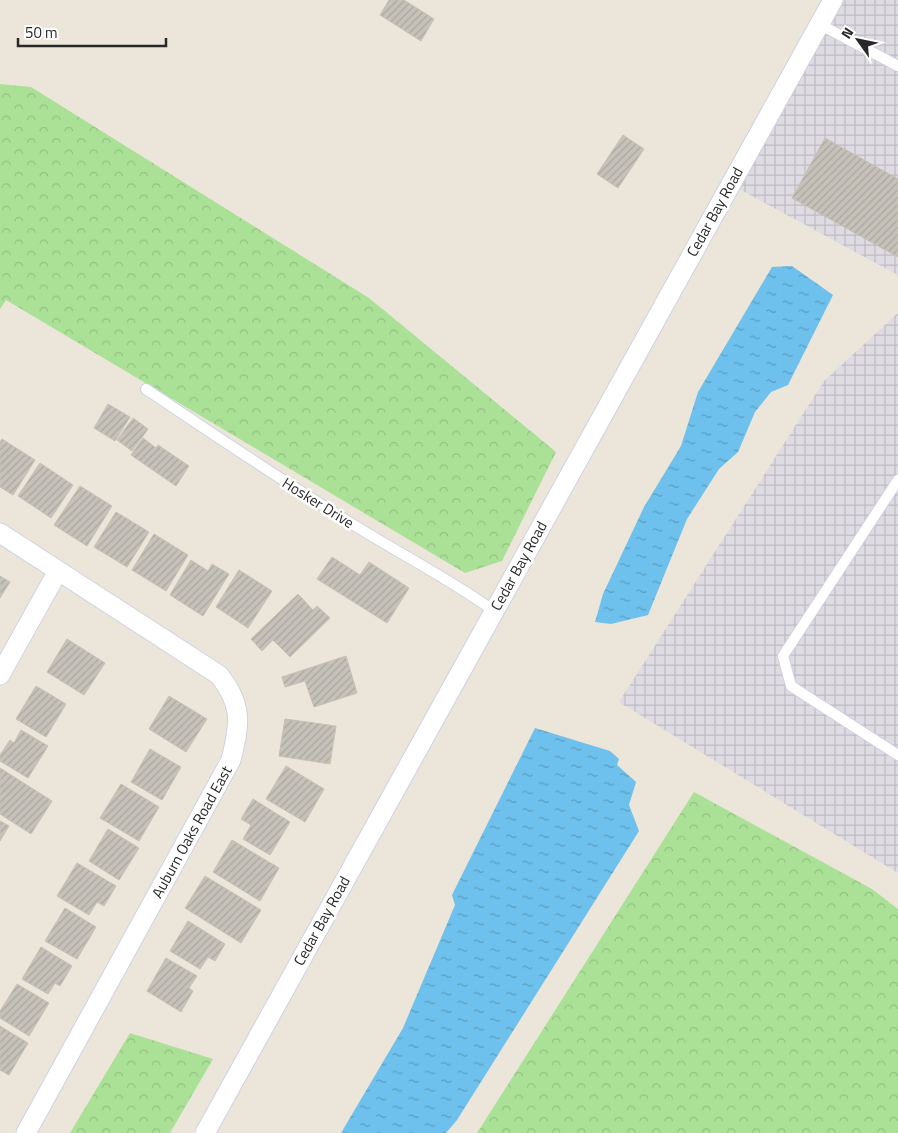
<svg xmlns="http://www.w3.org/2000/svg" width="898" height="1133" font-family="'Titillium Web',sans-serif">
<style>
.industrial{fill:url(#industrial-grid)}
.forest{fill:url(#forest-crowns)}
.water{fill:url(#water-ripples)}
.building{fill:url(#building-hatch);stroke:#c6c1b4}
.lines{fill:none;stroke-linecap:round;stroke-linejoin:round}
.lane-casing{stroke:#d0d2e1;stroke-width:12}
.street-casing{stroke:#d0d2e1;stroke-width:21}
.lane{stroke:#fff;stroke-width:10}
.street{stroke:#fff;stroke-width:19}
.labels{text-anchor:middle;stroke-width:5;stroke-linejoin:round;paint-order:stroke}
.street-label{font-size:15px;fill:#282828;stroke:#fff}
</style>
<defs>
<pattern id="industrial-grid" width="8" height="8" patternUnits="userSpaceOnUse" patternTransform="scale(1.25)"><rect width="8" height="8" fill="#dedbe3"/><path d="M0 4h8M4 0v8" fill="none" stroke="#bebcc3"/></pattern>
<pattern id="forest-crowns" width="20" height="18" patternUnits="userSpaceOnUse" patternTransform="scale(1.25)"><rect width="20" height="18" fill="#abe197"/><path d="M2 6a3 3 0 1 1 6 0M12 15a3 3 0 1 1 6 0" fill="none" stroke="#93c182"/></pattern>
<pattern id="water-ripples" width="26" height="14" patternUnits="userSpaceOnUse" patternTransform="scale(1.25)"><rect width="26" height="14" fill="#6ec1ec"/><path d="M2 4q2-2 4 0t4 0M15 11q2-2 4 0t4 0" fill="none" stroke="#5a9dbf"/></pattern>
<pattern id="building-hatch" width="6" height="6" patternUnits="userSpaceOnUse" patternTransform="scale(1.25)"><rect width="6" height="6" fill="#c6c2ba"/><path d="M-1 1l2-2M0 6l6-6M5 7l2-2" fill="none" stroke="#aaa7a0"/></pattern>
</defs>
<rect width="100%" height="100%" fill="#ebe5da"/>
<!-- industrial -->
<g class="industrial">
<path d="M843,0H898V275L739,189Z"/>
<path d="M898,313V873L619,702L824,381Z"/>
</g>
<!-- forest -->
<g class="forest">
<path d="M0,84L31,87L369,298L556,452L502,561L465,573L6,300L0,309Z"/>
<path d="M694,792L872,889L898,909V1133H477Z"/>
<path d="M130,1033L213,1059L170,1133H70Z"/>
</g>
<!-- water -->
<g class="water">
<path d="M792,266L833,295L788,385L771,392L755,412L738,452L719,469L687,519L648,615L611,624L595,622L603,594L644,507L681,446L698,392L772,267Z"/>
<path d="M535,728L610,751L619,759L617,765L636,782L629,805L639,831L457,1120L446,1133H341L403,1028L455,905L452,895Z"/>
</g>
<!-- building -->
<g class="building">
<path d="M389,0H404L434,19L421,41L380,15Z"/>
<path d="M623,135L644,149L618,188L597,174Z"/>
<path d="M825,138L898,179V257L792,198Z"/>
<path d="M108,404L130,417L115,441L94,428Z"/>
<path d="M133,418L148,429L132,451L117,440Z"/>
<path d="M143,438L156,448L158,445L189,466L176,486L131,455Z"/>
<path d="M2,439L35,460L13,495L0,487V442Z"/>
<path d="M40,463L73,485L51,518L18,496Z"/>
<path d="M80,486L112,506L87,546L54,525Z"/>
<path d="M116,512L149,532L127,567L94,547Z"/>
<path d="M154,534L188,555L166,591L132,570Z"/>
<path d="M332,557L360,575L369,562L409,588L387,623L317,579Z"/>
<path d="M191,560L208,571L212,564L229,574L203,616L170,595Z"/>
<path d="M239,570L272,591L248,628L216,607Z"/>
<path d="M0,576L10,582L0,598Z"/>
<path d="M298,594L313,610L317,606L330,618L290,657L273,640L262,651L251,639Z"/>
<path d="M67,639L105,663L84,695L47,672Z"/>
<path d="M346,656L357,693L314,707L305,681L285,687L282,677Z"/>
<path d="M36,686L66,704L46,737L16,719Z"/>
<path d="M169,696L207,719L186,752L149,729Z"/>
<path d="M285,719L336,726L330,764L279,756Z"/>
<path d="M21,730L48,746L28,778L0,761V755L10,740L14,743Z"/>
<path d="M150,749L181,767L162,800L131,782Z"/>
<path d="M286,766L324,789L305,822L266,799Z"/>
<path d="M0,768L52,801L31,834L0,814Z"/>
<path d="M121,784L159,807L139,841L100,818Z"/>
<path d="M253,799L290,822L270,855L243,839L251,825L241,819Z"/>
<path d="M0,821L9,826L0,841Z"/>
<path d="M108,829L139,848L119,880L89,861Z"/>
<path d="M232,840L279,868L260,901L213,872Z"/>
<path d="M77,863L116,886L104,906L97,902L89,915L57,896Z"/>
<path d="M205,876L261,910L241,943L185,908Z"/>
<path d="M65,908L96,927L77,959L45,941Z"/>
<path d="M188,921L225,944L215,961L208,957L200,969L170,951Z"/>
<path d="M41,947L72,966L60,986L55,983L48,994L22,979Z"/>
<path d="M166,958L197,976L189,988L193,991L181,1012L147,991Z"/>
<path d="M17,984L49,1003L29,1036L0,1018V1011Z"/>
<path d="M0,1026L28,1043L9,1075L0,1070Z"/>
</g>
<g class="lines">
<defs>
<g id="lane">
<path d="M819,24L898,66"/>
<path d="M146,389C217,437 289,485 362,530C406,557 451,580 494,611"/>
<path d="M898,480L783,656L791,686L898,755"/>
</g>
<g id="street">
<path d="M0,533L219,675C243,705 240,724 231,760L26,1133"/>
<path d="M0,675L58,571"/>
<path d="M205,1133L833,0"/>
</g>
</defs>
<!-- lane casing -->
<use href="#lane" class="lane-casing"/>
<!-- street casing -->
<use href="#street" class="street-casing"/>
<!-- lane -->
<use href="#lane" class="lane"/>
<!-- street -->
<use href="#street" class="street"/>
</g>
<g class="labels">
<!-- street labels -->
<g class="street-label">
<text transform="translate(715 212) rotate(-61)" y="5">Cedar Bay Road</text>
<text transform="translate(318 503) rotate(32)" y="5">Hosker Drive</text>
<text transform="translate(519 566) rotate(-61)" y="5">Cedar Bay Road</text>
<text transform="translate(192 832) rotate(-61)" y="5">Auburn Oaks Road East</text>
<text transform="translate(322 921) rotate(-61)" y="5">Cedar Bay Road</text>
</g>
</g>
<!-- north arrow -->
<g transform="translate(858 40) rotate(303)" stroke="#ffffff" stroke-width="4" paint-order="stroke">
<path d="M0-4L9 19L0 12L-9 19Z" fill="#282828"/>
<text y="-8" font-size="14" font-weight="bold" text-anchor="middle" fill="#282828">N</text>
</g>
<!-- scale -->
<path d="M18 38v8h148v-8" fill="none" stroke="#282828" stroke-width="2.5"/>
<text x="25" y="38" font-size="15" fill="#282828" stroke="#ffffff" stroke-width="4" paint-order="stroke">50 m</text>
</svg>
